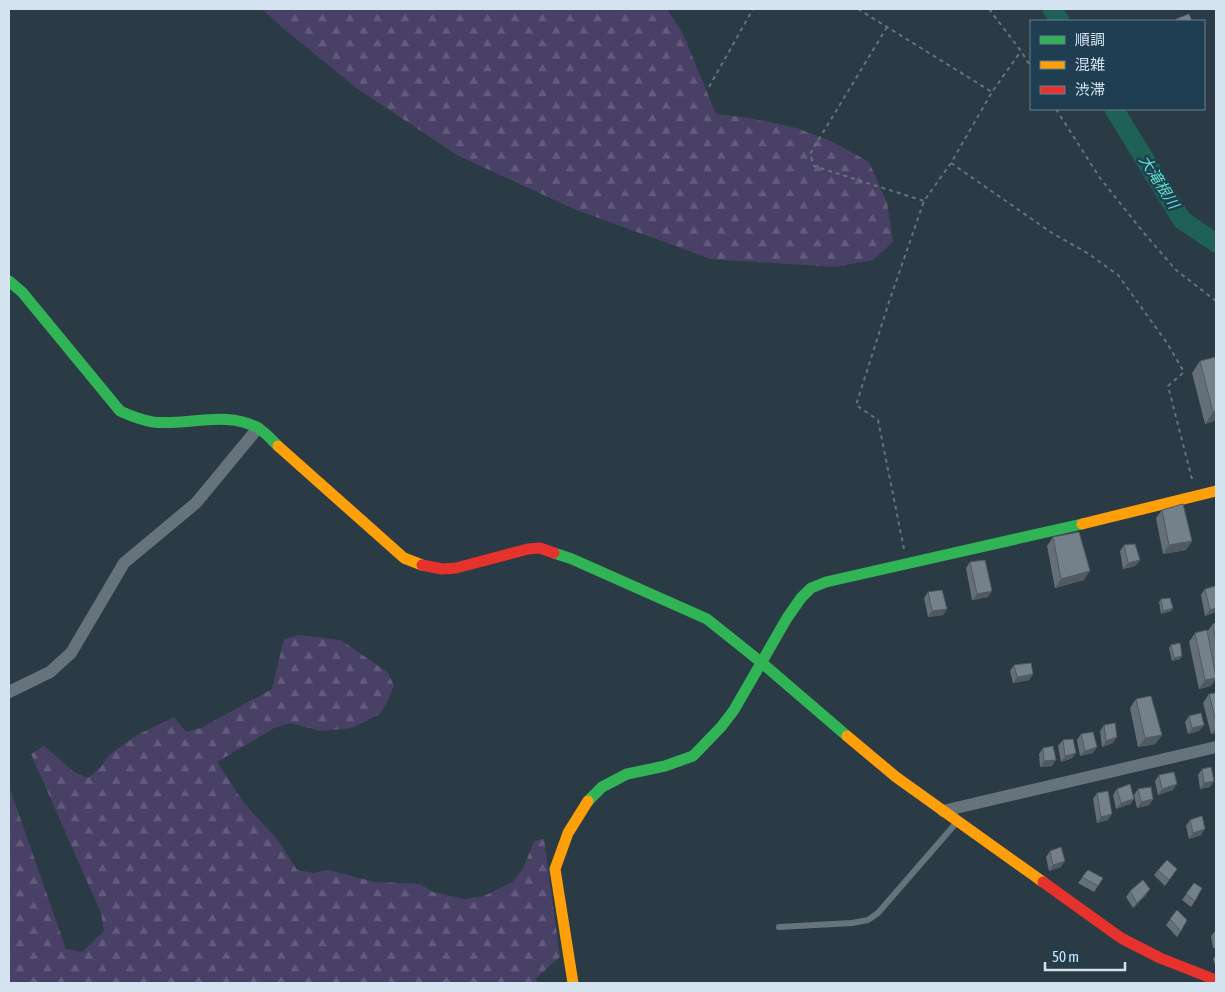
<svg xmlns="http://www.w3.org/2000/svg" width="1225" height="992" font-family="'Asap Condensed','Noto Sans JP',sans-serif">
<style>
.forest{fill:url(#forest-firs)}
.lines{fill:none;stroke-linecap:round;stroke-linejoin:round}
.river{stroke:#1f6156;stroke-width:19}
.path{stroke:#66727b;stroke-width:2;stroke-dasharray:4 4;stroke-linecap:butt}
.lane{stroke:#66737c;stroke-width:6}
.street{stroke:#66737c;stroke-width:12}
.fast{stroke:#30b455;stroke-width:11}
.slow{stroke:#ff9f0a;stroke-width:11}
.jam{stroke:#e5322d;stroke-width:11}
.wall{fill:#646f78}
.shaded-wall{fill:#515a61}
.building{fill:#74818b;stroke:#515a61}
.labels{text-anchor:middle;stroke-width:5;stroke-linejoin:round;paint-order:stroke}
.water-label{font-size:15px;font-style:italic;fill:#5fe1c7;stroke:#1f3e52}
</style>
<defs>
<pattern id="forest-firs" width="22" height="20" patternUnits="userSpaceOnUse" patternTransform="scale(1.25)"><rect width="22" height="20" fill="#494066"/><path d="M5 1l3.5 6h-7zM16 11l3.5 6h-7z" fill="#625b7c"/></pattern>
</defs>
<rect width="100%" height="100%" fill="#2b3b46"/>
<!-- forest -->
<g class="forest">
<path d="M262,9H667L683,34L716,114L749,118L796,128L831,141L869,162L887,203L893,242L873,260L835,267L711,259L574,209L457,155L355,87L283,28Z"/>
<path d="M299,635L341,640L387,672L394,685L388,701L380,714L352,728L321,731L290,723L274,728L217,762L243,802L278,840L297,870L314,873L329,870L374,882L420,884L433,892L465,899L484,896L512,882L523,869L534,841L544,839L560,957L536,978L537,983H9V786L66,949L82,952L104,931L101,913L31,754L44,746L74,772L88,778L100,768L109,755L137,735L174,717L186,732L201,728L272,689L284,639Z"/>
</g>
<g class="lines">
<!-- river -->
<g class="river">
<path d="M1052,9L1060,21"/>
<path d="M1114,109L1182,220L1216,243"/>
</g>
<!-- path -->
<g class="path">
<path d="M858,9L992,92"/>
<path d="M989,9L1021,51L1031,67"/>
<path d="M887,27L810,154L814,166L924,201"/>
<path d="M709,87L753,9"/>
<path d="M1056,109L1100,178L1144,233L1176,270L1216,301"/>
<path d="M951,163L1052,233L1089,254L1118,275L1167,343L1184,372L1168,386L1193,483"/>
<path d="M904,549L878,420L856,405L890,299L924,201L951,163L992,92L1021,51"/>
</g>
<!-- lane -->
<path class="lane" d="M779,927L852,923L868,920L878,913L957,822"/>
<!-- street -->
<g class="street">
<path d="M9,692L50,672L71,653L124,563L196,503L258,428"/>
<path d="M943,811L1216,747"/>
</g>
<!-- fast -->
<g class="fast">
<path d="M9,281L22,292L120,411C131,416 141,420 153,422C187,426 227,410 258,428C265,432 272,440 278,446"/>
<path d="M554,553L572,559L707,619L762,663L847,736"/>
<path d="M588,801L602,787L627,774L665,766L693,756L721,727L734,710L787,618L801,598L811,588L826,582L1082,524"/>
</g>
<!-- slow -->
<g class="slow">
<path d="M278,446L404,558L422,565"/>
<path d="M1082,524L1216,491"/>
<path d="M847,736L896,777L1043,882"/>
<path d="M573,983L555,869L568,833L588,801"/>
</g>
<!-- jam -->
<g class="jam">
<path d="M422,565L442,569L456,568L528,549L540,548L554,553"/>
<path d="M1043,882L1121,938L1160,958L1216,980"/>
</g>
</g>
<!-- wall -->
<g class="wall">
<path d="M1216,357V420L1205,424L1192,373L1200,361Z"/>
<path d="M1162,510L1192,541L1186,550L1163,554L1156,518Z"/>
<path d="M1053,537L1084,580L1055,588L1047,546Z"/>
<path d="M1124,545L1140,560L1135,566L1123,569L1120,551Z"/>
<path d="M970,562L988,597L972,600L966,568Z"/>
<path d="M1205,589L1216,612L1205,616L1201,595Z"/>
<path d="M928,592L947,609L943,615L928,617L924,598Z"/>
<path d="M1161,599L1173,608L1171,611L1161,614L1159,602Z"/>
<path d="M1216,623V678L1211,686L1199,689L1189,642L1195,633L1207,632L1213,624Z"/>
<path d="M1171,645L1182,656L1180,659L1172,661L1169,648Z"/>
<path d="M1014,665L1033,674L1029,680L1013,683L1010,671Z"/>
<path d="M1216,693V733L1211,734L1203,703L1209,694Z"/>
<path d="M1136,699L1162,735L1155,744L1138,747L1130,708Z"/>
<path d="M1189,716L1204,725L1199,731L1188,734L1185,722Z"/>
<path d="M1104,725L1113,743L1102,747L1100,731Z"/>
<path d="M1081,734L1093,753L1080,756L1077,740Z"/>
<path d="M1063,740L1076,753L1072,758L1061,762L1058,746Z"/>
<path d="M1043,748L1052,766L1040,767L1039,754Z"/>
<path d="M1202,769L1210,787L1200,789L1198,775Z"/>
<path d="M1159,775L1173,790L1158,795L1155,781Z"/>
<path d="M1117,789L1134,799L1130,804L1116,809L1113,795Z"/>
<path d="M1138,789L1153,799L1149,805L1137,808L1134,795Z"/>
<path d="M1097,793L1108,820L1097,823L1093,799Z"/>
<path d="M1190,820L1201,835L1189,839L1186,826Z"/>
<path d="M1050,851L1061,867L1049,871L1046,857Z"/>
<path d="M1177,869L1165,886L1154,875L1158,870Z"/>
<path d="M1088,870L1098,886L1094,892L1078,883Z"/>
<path d="M1194,883L1195,901L1191,907L1182,900Z"/>
<path d="M1130,891L1146,895L1133,908L1126,897Z"/>
<path d="M1177,910L1181,931L1177,937L1166,925Z"/>
<path d="M1216,930V948H1213L1211,936Z"/>
<path d="M1216,955V967L1213,959Z"/>
</g>
<!-- shaded-wall -->
<g class="shaded-wall">
<path d="M1216,411V420L1205,424L1213,412Z"/>
<path d="M1192,541L1186,550L1163,554L1169,545Z"/>
<path d="M1140,560L1135,566L1123,569L1128,563Z"/>
<path d="M1090,571L1084,580L1055,588L1061,579Z"/>
<path d="M992,591L988,597L972,600L977,594Z"/>
<path d="M1173,608L1171,611L1161,614L1163,611Z"/>
<path d="M1216,608V612L1205,616L1210,610Z"/>
<path d="M947,609L943,615L928,617L932,611Z"/>
<path d="M1182,656L1180,659L1172,661L1174,658Z"/>
<path d="M1033,674L1029,680L1013,683L1017,677Z"/>
<path d="M1216,678L1211,686L1199,689L1205,680Z"/>
<path d="M1204,725L1199,731L1188,734L1192,728Z"/>
<path d="M1216,727V733L1211,734Z"/>
<path d="M1162,735L1155,744L1138,747L1145,738Z"/>
<path d="M1117,737L1113,743L1102,747L1106,741Z"/>
<path d="M1097,747L1093,753L1080,756L1085,751Z"/>
<path d="M1076,753L1072,758L1061,762L1065,756Z"/>
<path d="M1056,760L1052,766L1040,767L1044,761Z"/>
<path d="M1214,781L1210,787L1200,789L1204,783Z"/>
<path d="M1177,784L1173,790L1158,795L1162,789Z"/>
<path d="M1134,799L1130,804L1116,809L1121,803Z"/>
<path d="M1153,799L1149,805L1137,808L1141,802Z"/>
<path d="M1112,814L1108,820L1097,823L1101,817Z"/>
<path d="M1205,829L1201,835L1189,839L1193,833Z"/>
<path d="M1065,861L1061,867L1049,871L1053,865Z"/>
<path d="M1150,889L1146,895L1133,908L1137,903Z"/>
</g>
<!-- building -->
<g class="building">
<path d="M1189,14L1192,21H1177L1176,19Z"/>
<path d="M1216,357V411L1213,412L1200,361Z"/>
<path d="M1183,504L1192,541L1169,545L1162,510Z"/>
<path d="M1079,532L1090,571L1061,579L1053,537Z"/>
<path d="M1135,544L1140,560L1128,563L1124,545Z"/>
<path d="M985,560L992,591L977,594L970,562Z"/>
<path d="M1215,586L1216,592V608L1210,610L1205,589Z"/>
<path d="M942,590L947,609L932,611L928,592Z"/>
<path d="M1170,598L1173,608L1163,611L1161,599Z"/>
<path d="M1216,623V643L1213,624Z"/>
<path d="M1207,630L1216,678L1205,680L1195,633Z"/>
<path d="M1180,643L1182,656L1174,658L1171,645Z"/>
<path d="M1031,663L1033,674L1017,677L1014,665Z"/>
<path d="M1216,693V722L1209,694Z"/>
<path d="M1151,696L1162,735L1145,738L1136,699Z"/>
<path d="M1201,713L1204,725L1192,728L1189,716Z"/>
<path d="M1115,723L1117,737L1106,741L1104,725Z"/>
<path d="M1093,732L1097,747L1085,751L1081,734Z"/>
<path d="M1073,739L1076,753L1065,756L1063,740Z"/>
<path d="M1053,746L1056,760L1044,761L1043,748Z"/>
<path d="M1211,767L1214,781L1204,783L1202,769Z"/>
<path d="M1174,772L1177,784L1162,789L1159,775Z"/>
<path d="M1130,784L1134,799L1121,803L1117,789Z"/>
<path d="M1151,787L1153,799L1141,802L1138,789Z"/>
<path d="M1108,791L1112,814L1101,817L1097,793Z"/>
<path d="M1202,816L1205,829L1193,833L1190,820Z"/>
<path d="M1061,847L1065,861L1053,865L1050,851Z"/>
<path d="M1167,860L1177,869L1169,880L1158,870Z"/>
<path d="M1088,870L1103,878L1098,886L1082,877Z"/>
<path d="M1143,880L1150,889L1137,903L1130,891Z"/>
<path d="M1194,883L1202,888L1195,901L1186,894Z"/>
<path d="M1177,910L1187,920L1181,931L1170,919Z"/>
</g>
<g class="labels">
<!-- water labels -->
<g class="water-label">
<text transform="translate(1159 182) rotate(58)" y="5">大滝根川</text>
</g>
</g>
<!-- border -->
<rect width="1225" height="992" fill="none" stroke="#d3e4f0" stroke-width="20"/>
<!-- legend -->
<rect x="1030" y="20" width="175" height="90" fill="#1f3e52" stroke="#678091"/>
<rect x="1040" y="36" width="25" height="8" fill="#30b455" stroke="#678091"/>
<text x="1075" y="45" font-size="15" fill="#d3e4f0">順調</text>
<rect x="1040" y="61" width="25" height="8" fill="#ff9f0a" stroke="#678091"/>
<text x="1075" y="70" font-size="15" fill="#d3e4f0">混雑</text>
<rect x="1040" y="86" width="25" height="8" fill="#e5322d" stroke="#678091"/>
<text x="1075" y="95" font-size="15" fill="#d3e4f0">渋滞</text>
<!-- scale -->
<path d="M1045 962v8h80v-8" fill="none" stroke="#d3e4f0" stroke-width="2.5"/>
<text x="1052" y="962" font-size="15" fill="#d3e4f0" stroke="#1f3e52" stroke-width="4" paint-order="stroke">50 m</text>
</svg>
